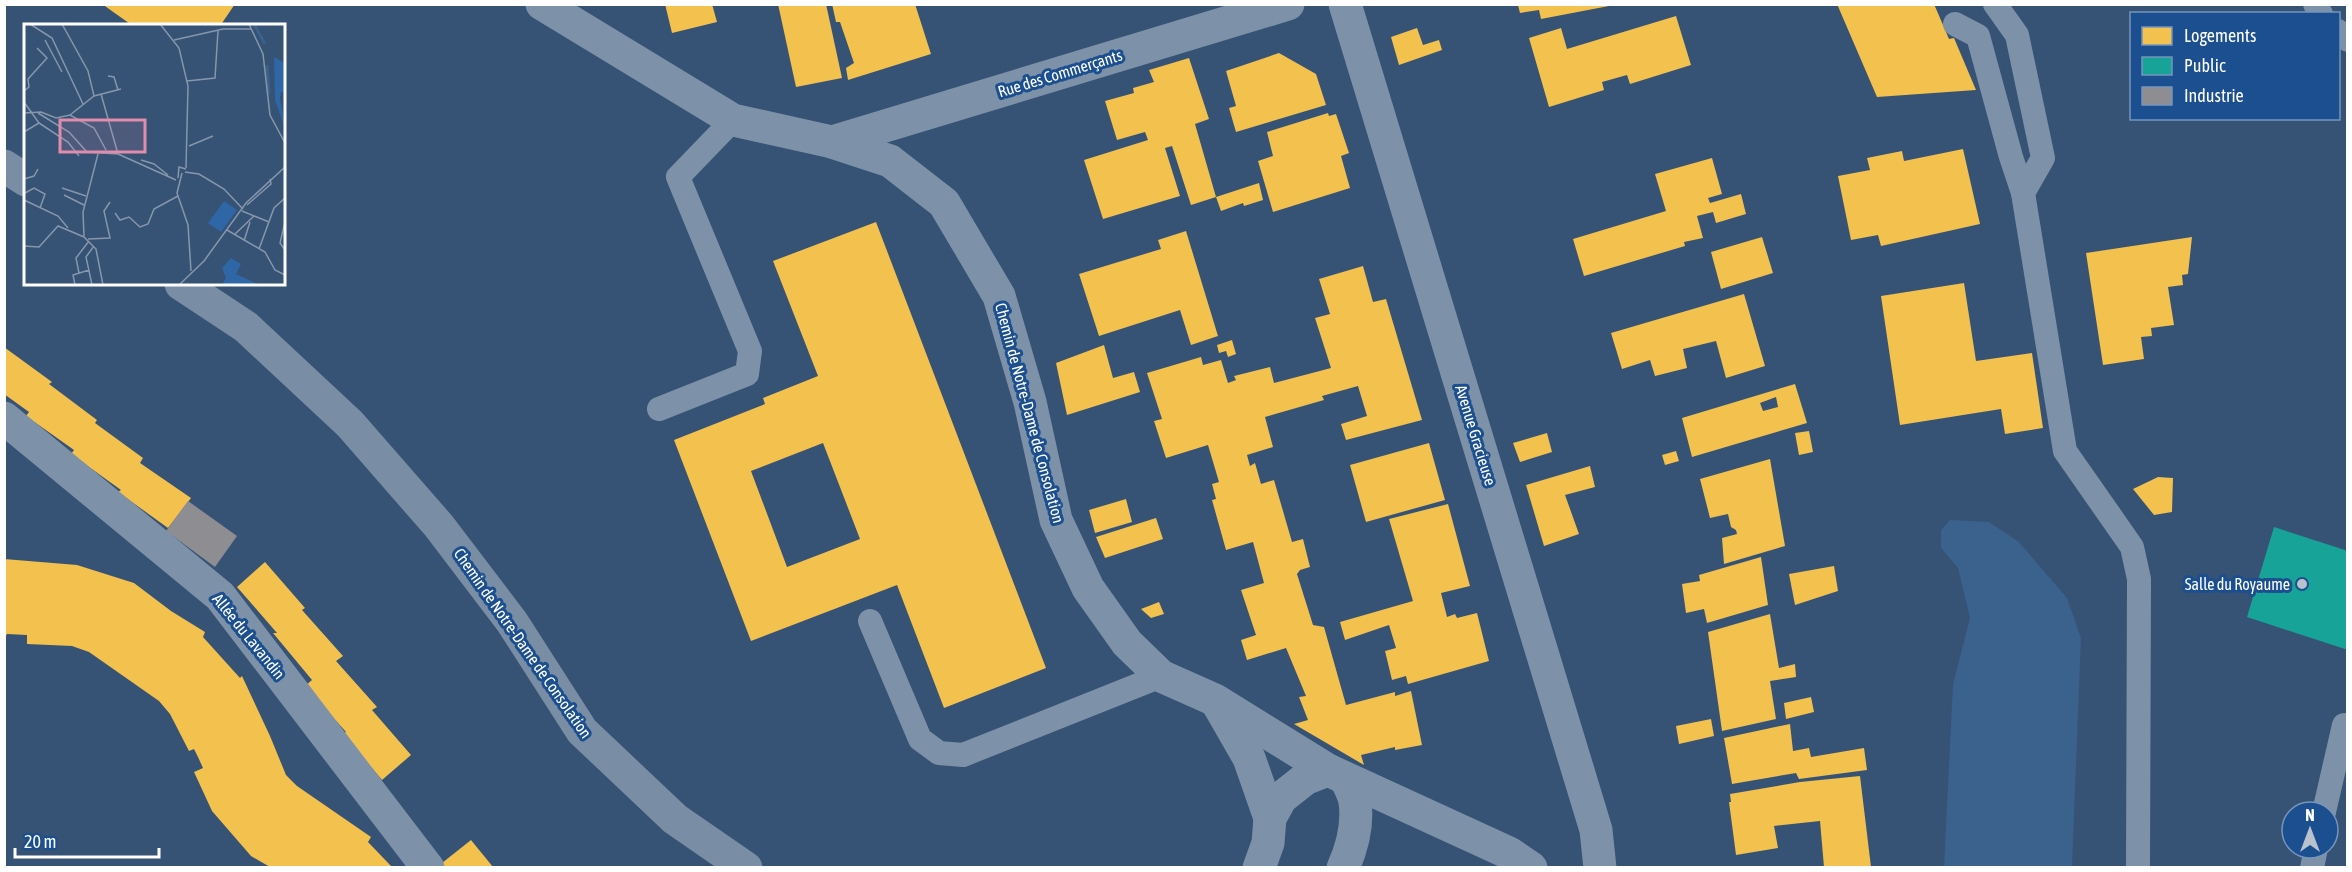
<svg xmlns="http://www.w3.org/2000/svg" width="2352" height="872" font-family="'Asap Condensed',sans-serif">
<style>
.water{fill:#3b618d}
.homes{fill:#f2c14e;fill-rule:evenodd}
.public{fill:#17a398}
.industry{fill:#8d8d92}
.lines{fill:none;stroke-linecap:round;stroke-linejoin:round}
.lane{stroke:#7d92a8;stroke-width:24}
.street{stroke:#7d92a8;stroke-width:33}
.secondary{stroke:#798da4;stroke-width:33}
.poi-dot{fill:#b9c2ce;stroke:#1b4f8f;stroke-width:2}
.labels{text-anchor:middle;stroke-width:6;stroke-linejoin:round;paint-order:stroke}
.street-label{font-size:16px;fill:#fff;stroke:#1b4f8f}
.poi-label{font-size:16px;fill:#fff;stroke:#1b4f8f;text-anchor:end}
.inset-river{fill:none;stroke:#3b618d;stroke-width:3}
.inset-road{fill:none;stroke:#8697ac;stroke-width:1.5}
.view{fill:#e08cad;fill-opacity:0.15;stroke:#e08cad;stroke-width:3}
.inset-edge{fill:none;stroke:#fff;stroke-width:3}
</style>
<rect width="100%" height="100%" fill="#365274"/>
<!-- water -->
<path class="water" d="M1950,520L1989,522L2019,542L2067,598L2081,638L2072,867H1944L1953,684L1970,618L1958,568L1941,548V530Z"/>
<!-- homes -->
<g class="homes">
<path d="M102,4H235L220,26H133Z"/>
<path d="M665,4H712L717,22L672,33Z"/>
<path d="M778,4H826L842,78L796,87Z"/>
<path d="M832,4H915L931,54L848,80L846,68L854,63L840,22H836Z"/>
<path d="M1837,4H1934L1949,39L1954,38L1976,90L1877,97Z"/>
<path d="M1518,5H1609V6L1541,19L1539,10L1520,13Z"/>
<path d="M1676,16L1691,65L1630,84L1627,75L1602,82L1604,90L1549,107L1529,38L1561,28L1567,49Z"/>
<path d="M1417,28L1423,45L1439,40L1442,50L1399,65L1391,37Z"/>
<path d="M1279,53L1316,74L1326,105L1236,132L1229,108L1236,106L1226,71Z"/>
<path d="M1189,58L1209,119L1195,124L1216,197L1259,183L1263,200L1244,206L1243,203L1221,211L1216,197L1191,205L1172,146L1165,148L1180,196L1103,219L1084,160L1148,140L1145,132L1117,140L1105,101L1134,93L1133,88L1154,82L1149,70Z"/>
<path d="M1328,113L1329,116L1336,114L1349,153L1341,156L1350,188L1273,212L1258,161L1273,156L1267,132Z"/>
<path d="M1963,149L1980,224L1881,246L1878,235L1851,240L1838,176L1870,170L1867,158L1902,151L1904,161Z"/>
<path d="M1712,158L1722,194L1708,198L1710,203L1741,194L1746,214L1716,223L1713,212L1697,216L1703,238L1684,242L1685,246L1584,276L1573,239L1666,211L1655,174Z"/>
<path d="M876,222L1046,668L944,708L897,585L751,641L674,440L765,404L763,398L818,376L773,261ZM823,443L860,539L787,567L751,471Z"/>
<path d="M1186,231L1218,336L1191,345L1180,310L1099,336L1079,274L1161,249L1158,240Z"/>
<path d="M1762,237L1773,273L1721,289L1711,252Z"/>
<path d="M2192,237L2188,274L2182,275L2183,285L2168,287L2174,325L2151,328L2152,336L2141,337L2144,359L2103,365L2086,253Z"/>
<path d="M1363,266L1373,302L1386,299L1422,420L1346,440L1341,424L1367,416L1358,386L1322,396L1324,400L1265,417L1273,447L1247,455L1250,466L1255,463L1261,484L1274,480L1292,542L1303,539L1310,567L1300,570L1297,574L1313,625L1324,627L1346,705L1395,692V696L1411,691L1422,745L1395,750V747L1361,755L1364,765L1294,724L1308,720L1299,697L1306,696L1286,648L1247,660L1241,640L1256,635L1241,590L1264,583L1253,542L1226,550L1212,500L1216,499L1212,484L1219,482L1208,445L1166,458L1154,421L1162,419L1147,373L1201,357L1203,365L1221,360L1228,383L1236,380L1234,376L1270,367L1274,383L1331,368L1315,318L1330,314L1319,279Z"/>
<path d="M1964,283L1976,361L2032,353L2043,428L2005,434L2001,409L1900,425L1881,296Z"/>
<path d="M1744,294L1765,366L1726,378L1716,341L1683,349L1687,368L1655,376L1650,360L1622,369L1611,333Z"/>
<path d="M1232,340L1236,354L1228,357L1226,351L1219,353L1217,345Z"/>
<path d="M1104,345L1113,378L1134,372L1140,392L1067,415L1056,363Z"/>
<path d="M4,347L52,382L49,384L97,420L95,423L143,458L140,463L191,498L168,528L118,492L121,490L71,454L74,450L26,416L29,412L4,394Z"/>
<path d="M1795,384L1807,423L1692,457L1682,418ZM1776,397L1778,407L1763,411L1760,403Z"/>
<path d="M1809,431L1813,452L1799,455L1795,433Z"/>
<path d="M1547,433L1552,452L1520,462L1513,443Z"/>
<path d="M1429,443L1445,500L1366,522L1350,465Z"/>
<path d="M1676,451L1679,461L1665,465L1662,455Z"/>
<path d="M1770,459L1785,546L1724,564L1722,538L1737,534L1736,530L1731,527L1728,514L1710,518L1700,479Z"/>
<path d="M1590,466L1595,487L1565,495L1579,534L1544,546L1526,485Z"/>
<path d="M2158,477L2173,478L2172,512L2154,515L2133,489Z"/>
<path d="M1126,499L1132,522L1095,533L1089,510Z"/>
<path d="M1448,504L1470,586L1441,593L1447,617L1455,614L1457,618L1477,613L1489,661L1408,684L1406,676L1392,680L1385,651L1396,648L1389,625L1345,640L1340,622L1413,601L1389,519Z"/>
<path d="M1156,518L1163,539L1105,558L1096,537Z"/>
<path d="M1761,557L1768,605L1707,623L1704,609L1686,613L1682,584L1700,581L1699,575Z"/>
<path d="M4,559L77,565L134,583L171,611L205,632L203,637L240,678L242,676L270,736L286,775L297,786L371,837L368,842L392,867H270L251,856L212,811L194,772L203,768L198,757L194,749L189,751L170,714L159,701L89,652L72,646L27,644V635L7,634L4,639Z"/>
<path d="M265,562L305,608L302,610L343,656L336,661L377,707L372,710L411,755L382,780L343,734L346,732L305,686L312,680L273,633H277L237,587Z"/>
<path d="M1834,566L1838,591L1795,605L1789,574Z"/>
<path d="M1159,602L1164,614L1151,618L1141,609Z"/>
<path d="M1770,614L1779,668L1795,664L1796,677L1770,681L1776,719L1722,731L1708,632Z"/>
<path d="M1811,697L1814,712L1786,719L1784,703Z"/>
<path d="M1711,719L1714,736L1679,744L1676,726Z"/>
<path d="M1790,724L1793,751L1809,748L1811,757L1864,748L1867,770L1799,779L1796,773L1732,784L1724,738Z"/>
<path d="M1860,776L1871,867H1824L1820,821L1774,826L1778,848L1736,855L1729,802H1731L1730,794L1800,782Z"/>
<path d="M471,840L493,867H445L442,863Z"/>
</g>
<!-- public -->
<path class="public" d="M2274,527L2348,551V650L2247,617Z"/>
<!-- industry -->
<path class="industry" d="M188,501L237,536L215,567L166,531Z"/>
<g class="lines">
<!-- lane -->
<g class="lane">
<path d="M1995,4L2017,35L2043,158L2023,193L2065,451L2132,547L2139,579L2138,868"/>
<path d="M2315,4L2321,14"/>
<path d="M1955,24L1978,36L2011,157L2023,193"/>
<path d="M2338,31L2348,40"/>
<path d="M659,409L747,374L750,351L678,177L733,120"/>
<path d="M870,621L920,739L939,753L963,755L1161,676"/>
<path d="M2324,812L2344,725H2348"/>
<path d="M2312,868L2316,848"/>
</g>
<!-- street -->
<g class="street">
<path d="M542,4L733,120L832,142L890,161L944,203L999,296L1030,402L1056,520L1088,588L1127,643L1161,676L1215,700L1328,770L1509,853L1531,868"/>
<path d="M1345,4L1596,830L1600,868"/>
<path d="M832,142L1288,4"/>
<path d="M4,418L220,596L428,868"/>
<path d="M1218,704L1249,758L1270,818"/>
<path d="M1259,868L1268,843L1270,818L1281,798L1305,779L1328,770"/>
<path d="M1343,868C1352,848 1358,824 1355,802C1354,794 1349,786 1346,779"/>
</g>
<!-- secondary -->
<g class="secondary">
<path d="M4,166L26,180"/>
<path d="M181,284L246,327L350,424L439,526L512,622L582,731L675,819L746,868"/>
</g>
</g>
<!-- markers -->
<circle class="poi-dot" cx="2302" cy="584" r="6"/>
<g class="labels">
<!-- street labels -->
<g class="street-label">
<text transform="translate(1060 73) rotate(-17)" y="6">Rue des Commerçants</text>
<text transform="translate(1030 413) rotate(75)" y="6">Chemin de Notre-Dame de Consolation</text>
<text transform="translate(1476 435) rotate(73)" y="6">Avenue Gracieuse</text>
<text transform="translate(249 636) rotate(51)" y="6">Allée du Lavandin</text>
<text transform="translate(523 643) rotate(55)" y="6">Chemin de Notre-Dame de Consolation</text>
</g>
<!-- poi labels -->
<g class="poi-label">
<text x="2290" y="590">Salle du Royaume</text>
</g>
</g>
<!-- overview -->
<g transform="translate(24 24)">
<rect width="261" height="261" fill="#365274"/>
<path d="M250,33L261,39V68H257L256,74L261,104L251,76ZM200,177L213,186L197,208L184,199ZM207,234L217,240L212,250L236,261H198L202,254L198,244Z" fill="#2f66a5"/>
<path class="inset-river" d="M230,0L241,20M243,41L245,70"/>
<path class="inset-road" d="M6,0L28,14L59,80M38,0L64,47L70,72M136,0L155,24L164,62L162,144M225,0L239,30L246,91L261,119M21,16L38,48M150,16L199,5H227M84,52L90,53L94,66M163,57L191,54L194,7M0,67L5,63L4,55L23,34L13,24M77,70L94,130M0,78L15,99L0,108M0,89L17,88L32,94L46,91L70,104L82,126M14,89L45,108L63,128L94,130M46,91L70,72L97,65M15,99L44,118L55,132M165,122L189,112M94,130L152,156M117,136L130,140L144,151M161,148L175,150L200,165L219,185M158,149L153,169L164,201L167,247M154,154L155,143L162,145M0,155L10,152L14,145M38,164L62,172M1,169L10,164L21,170L16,184M40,171L60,181M0,176L34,192L44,204M223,181L247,160L246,155M218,187L245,198M91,189L96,196L105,193L116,203L124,200L130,185L154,172M261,198L256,219L261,226M203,206L241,228L251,246L261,251M210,211L230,192M60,212L59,188L74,130M64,215L86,214L80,187L86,178M220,217L226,198M0,222L15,223L34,202L60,213L72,225L79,261M235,225L250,184L261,174M55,249L52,234L65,217M51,261L49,251L65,246M68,261L62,233L70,222M155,261L180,237L222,179L261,143"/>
<path class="view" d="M36,96H121V128H36Z"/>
<rect width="261" height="261" class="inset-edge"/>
</g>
<!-- border -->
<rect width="2352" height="872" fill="none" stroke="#ffffff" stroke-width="12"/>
<!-- legend -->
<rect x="2130" y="12" width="210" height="108" fill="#1b4f8f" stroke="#7695bc" stroke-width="1.5"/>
<rect x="2142" y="27" width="30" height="18" fill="#f2c14e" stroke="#7695bc" stroke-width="1.5"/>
<text x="2184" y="42" font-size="18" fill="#ffffff">Logements</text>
<rect x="2142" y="57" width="30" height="18" fill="#17a398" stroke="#7695bc" stroke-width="1.5"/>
<text x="2184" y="72" font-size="18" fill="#ffffff">Public</text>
<rect x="2142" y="87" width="30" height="18" fill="#8d8d92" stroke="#7695bc" stroke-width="1.5"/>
<text x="2184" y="102" font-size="18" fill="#ffffff">Industrie</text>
<!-- north arrow -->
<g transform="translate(2310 830)"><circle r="28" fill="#1b4f8f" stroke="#7695bc" stroke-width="1.5"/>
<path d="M0-4.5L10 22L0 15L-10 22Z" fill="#b9c2ce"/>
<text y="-9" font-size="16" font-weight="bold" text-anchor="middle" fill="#ffffff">N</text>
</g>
<!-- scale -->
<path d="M15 848v9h144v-9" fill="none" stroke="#ffffff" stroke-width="3"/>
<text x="24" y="848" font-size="18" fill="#ffffff" stroke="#1b4f8f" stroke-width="4.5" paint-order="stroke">20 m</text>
</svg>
